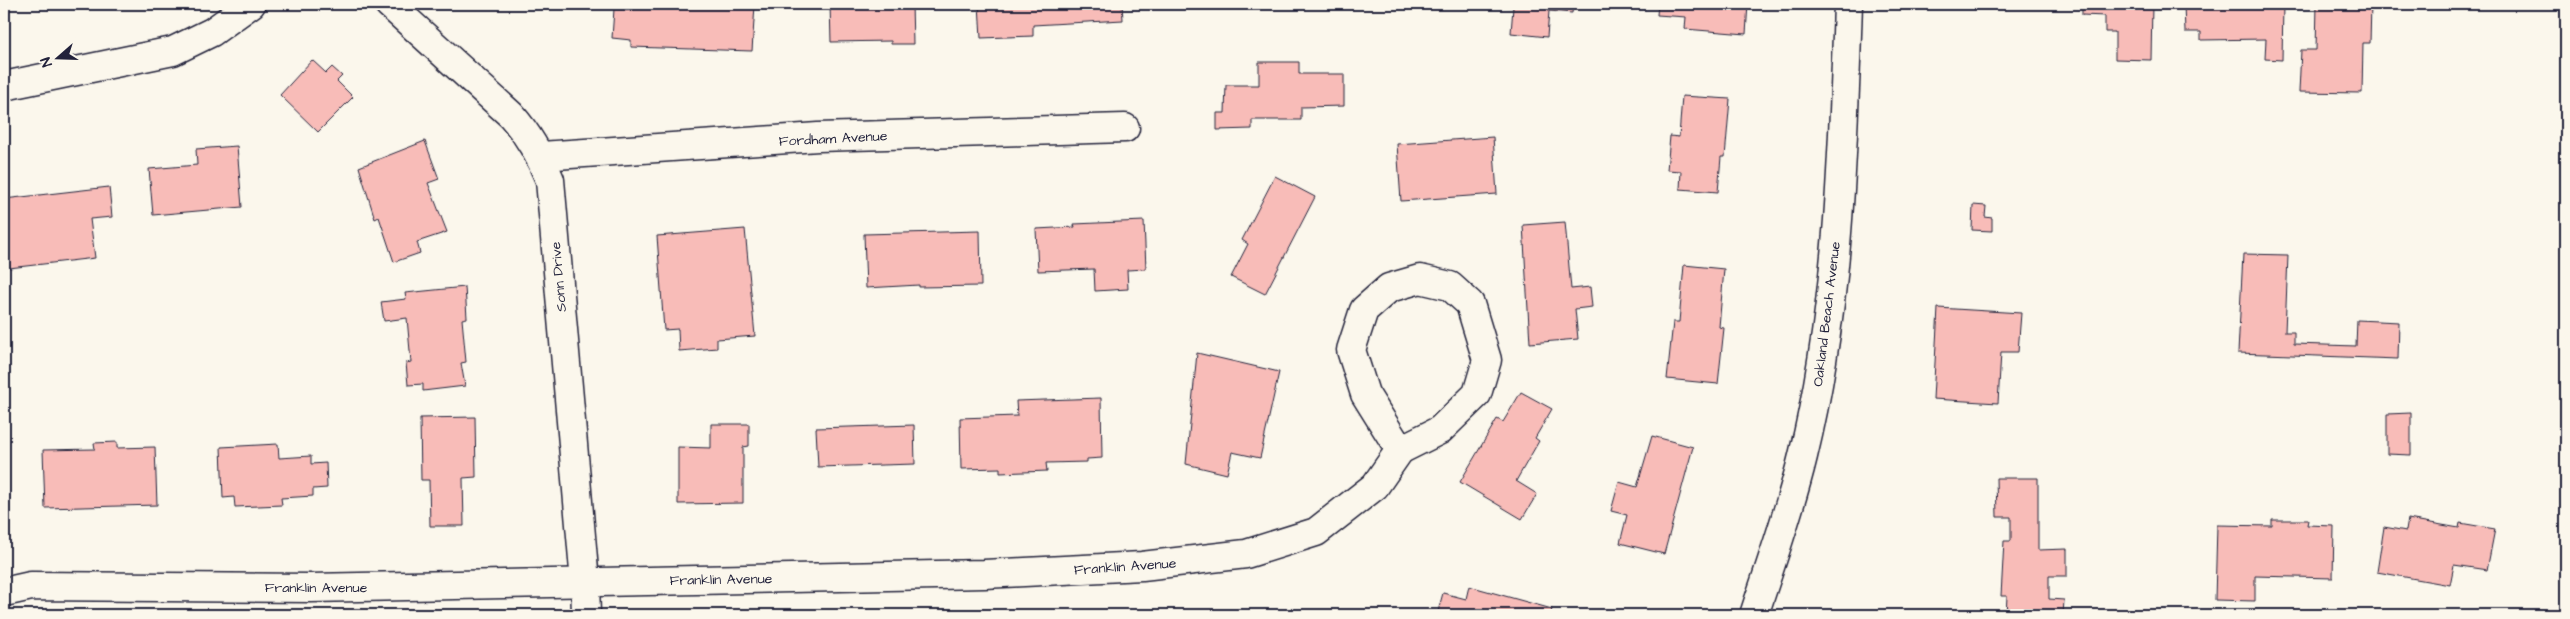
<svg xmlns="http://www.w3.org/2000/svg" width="2570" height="619" font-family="'Architects Daughter',sans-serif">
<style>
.building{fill:#f8bcb8;stroke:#22223b}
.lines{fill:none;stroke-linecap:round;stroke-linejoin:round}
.minor-casing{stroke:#22223b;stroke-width:31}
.tertiary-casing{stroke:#22223b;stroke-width:31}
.minor{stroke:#fbf7ec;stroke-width:28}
.tertiary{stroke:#fbf7ec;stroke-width:28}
.labels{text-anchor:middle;stroke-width:4;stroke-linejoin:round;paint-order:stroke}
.street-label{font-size:14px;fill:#22223b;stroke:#fbf7ec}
</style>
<rect width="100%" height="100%" fill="#fbf7ec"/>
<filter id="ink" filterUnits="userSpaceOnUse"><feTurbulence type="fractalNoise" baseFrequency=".02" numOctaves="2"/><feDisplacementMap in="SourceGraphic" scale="10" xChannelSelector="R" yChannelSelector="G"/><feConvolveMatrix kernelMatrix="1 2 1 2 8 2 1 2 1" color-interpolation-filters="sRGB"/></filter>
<g filter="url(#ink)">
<!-- building -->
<g class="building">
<path d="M634,4L755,5L752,51L631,47V40L612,38L614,9L633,10Z"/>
<path d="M830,4H912L913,44H891V41L831,42Z"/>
<path d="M979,4H1122L1123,20L1033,25V36L981,38Z"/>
<path d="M1500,4H1573L1572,13L1549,11L1547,37L1511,33L1513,7L1499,6Z"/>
<path d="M1658,4H1748L1746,34L1685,29L1686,17L1657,15Z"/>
<path d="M2082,4H2152L2151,60L2115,59V32H2105V16L2082,15Z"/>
<path d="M2184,4H2283L2282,60L2265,59L2266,39L2201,40V32H2185Z"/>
<path d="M2317,4H2371L2370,43H2363L2362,93L2299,92L2301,50H2316Z"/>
<path d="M312,60L326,73L332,67L342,76L337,81L353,97L318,132L280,95Z"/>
<path d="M1259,62H1299V74H1344V106L1301,107V120H1252V129L1217,130V113H1225L1226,85H1259Z"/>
<path d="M1682,96L1730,99L1725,157H1721L1718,192L1680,189L1681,171L1667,170L1670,136L1679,137Z"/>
<path d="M1493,137L1497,194L1401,201L1397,144Z"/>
<path d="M425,141L439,179L428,183L447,232L417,242L420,253L394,262L379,217L375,219L359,167Z"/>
<path d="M237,146L242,207L153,215L149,169L197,165L196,149Z"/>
<path d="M1275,176L1315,197L1265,294L1231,277L1248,244L1242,240Z"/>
<path d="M109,187L112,217L90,219L95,258L9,268L4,225V199Z"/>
<path d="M1973,205L1986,206L1985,217L1992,218V231L1972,230Z"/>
<path d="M1144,221L1146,269L1127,270L1128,289L1095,291L1094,269L1038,271L1036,229L1075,227L1074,224Z"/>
<path d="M1565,222L1571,289L1590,287L1592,307L1575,309L1578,339L1530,343L1523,225Z"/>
<path d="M745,229L755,336L717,339V348L679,351L678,329L664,330L657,236Z"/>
<path d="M980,231L981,286L919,287V285L866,288L864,234Z"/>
<path d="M2243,254L2288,255L2285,332H2294V344L2356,346L2357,320L2399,322L2398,359L2238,353Z"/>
<path d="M1684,265L1724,269L1719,327L1724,328L1718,384L1667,379L1673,322H1679Z"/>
<path d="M465,287L467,318L462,319L466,362L461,363L465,386L423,391V384L408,385L406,363L411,362L407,318L384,321L381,302L406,299L405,293Z"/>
<path d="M1938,308L2021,313L2018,352H2001L1998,403L1933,399Z"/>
<path d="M1197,353L1279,372L1260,458L1232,452L1227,474L1186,464Z"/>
<path d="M1521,392L1552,409L1535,438L1539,441L1516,481L1537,494L1522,519L1460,482L1497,419L1503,422Z"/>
<path d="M1101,398L1102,458L1087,459V462L1046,463L1047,471L1000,473V468L961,469L960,418L1017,416L1016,401Z"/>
<path d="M2411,413V455L2387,454V414Z"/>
<path d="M475,417L476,477L463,478L464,526H430L429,480H421L420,418Z"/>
<path d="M711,424H749V446L743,447V503L678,504V447L711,448Z"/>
<path d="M914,425L915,464L818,467L816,428Z"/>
<path d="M1652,436L1693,447L1664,554L1620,543L1627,515L1611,511L1619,482L1637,487Z"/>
<path d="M117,442V448L155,447L157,505L45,508L43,450L95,449L94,443Z"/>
<path d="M278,444L279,458L311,456V464L326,463L327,488L313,489V496L281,498L282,505L235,507L234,497L223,498L221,447Z"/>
<path d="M1996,478H2038V550L2067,549V576H2049V599L2064,600L2063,615H2006L2007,596H2001L2004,541H2011V517H1997Z"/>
<path d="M2408,519L2459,528L2460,523L2495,529L2487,570L2454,565L2450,585L2377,572L2384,527L2406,531Z"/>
<path d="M2272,520H2308L2307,525L2334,526L2333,578L2255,576V601L2215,600L2217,525L2272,526Z"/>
<path d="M1469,586L1552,609L1550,615H1437L1443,593L1466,599Z"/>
<path d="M2541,611L2542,615H2529Z"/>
</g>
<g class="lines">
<defs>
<g id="minor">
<path d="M389,4L511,115C529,135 540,155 550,180L585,582L586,615"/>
<path d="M4,86L173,51L212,32L251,4"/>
<path d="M541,156L818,137L1125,128"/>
<path d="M1420,279L1450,286L1470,304L1487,360L1477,394L1440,430L1400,450L1365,394L1351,350L1364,310L1389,288Z"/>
<path d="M4,592L31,586L311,588L984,574L1142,566L1246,554L1316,532L1375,486L1400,450"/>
</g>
<path id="tertiary" d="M1754,615C1771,563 1790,510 1803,456C1839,309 1843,154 1848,4"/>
</defs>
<!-- minor casing -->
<use href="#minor" class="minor-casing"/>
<!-- tertiary casing -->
<use href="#tertiary" class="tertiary-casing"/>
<!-- minor -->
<use href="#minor" class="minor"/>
<!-- tertiary -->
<use href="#tertiary" class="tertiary"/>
</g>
</g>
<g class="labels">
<!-- street labels -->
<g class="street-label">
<text transform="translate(833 138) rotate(-3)" y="5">Fordham Avenue</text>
<text transform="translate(558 277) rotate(-95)" y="5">Sonn Drive</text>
<text transform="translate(1826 314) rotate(-83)" y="5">Oakland Beach Avenue</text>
<text transform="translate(1125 566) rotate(-4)" y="5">Franklin Avenue</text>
<text transform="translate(721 579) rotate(-1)" y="5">Franklin Avenue</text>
<text x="316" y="592">Franklin Avenue</text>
</g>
</g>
<!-- margin -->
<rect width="2570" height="619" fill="none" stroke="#fbf7ec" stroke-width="20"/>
<rect x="10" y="10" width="2550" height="599" fill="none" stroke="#22223b" stroke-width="2" filter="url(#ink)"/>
<!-- north arrow -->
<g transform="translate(58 58) rotate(250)" stroke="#fbf7ec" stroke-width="4" paint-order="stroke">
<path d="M0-4L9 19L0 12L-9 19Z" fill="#22223b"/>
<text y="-8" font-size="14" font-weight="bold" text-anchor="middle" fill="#22223b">N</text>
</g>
</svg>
